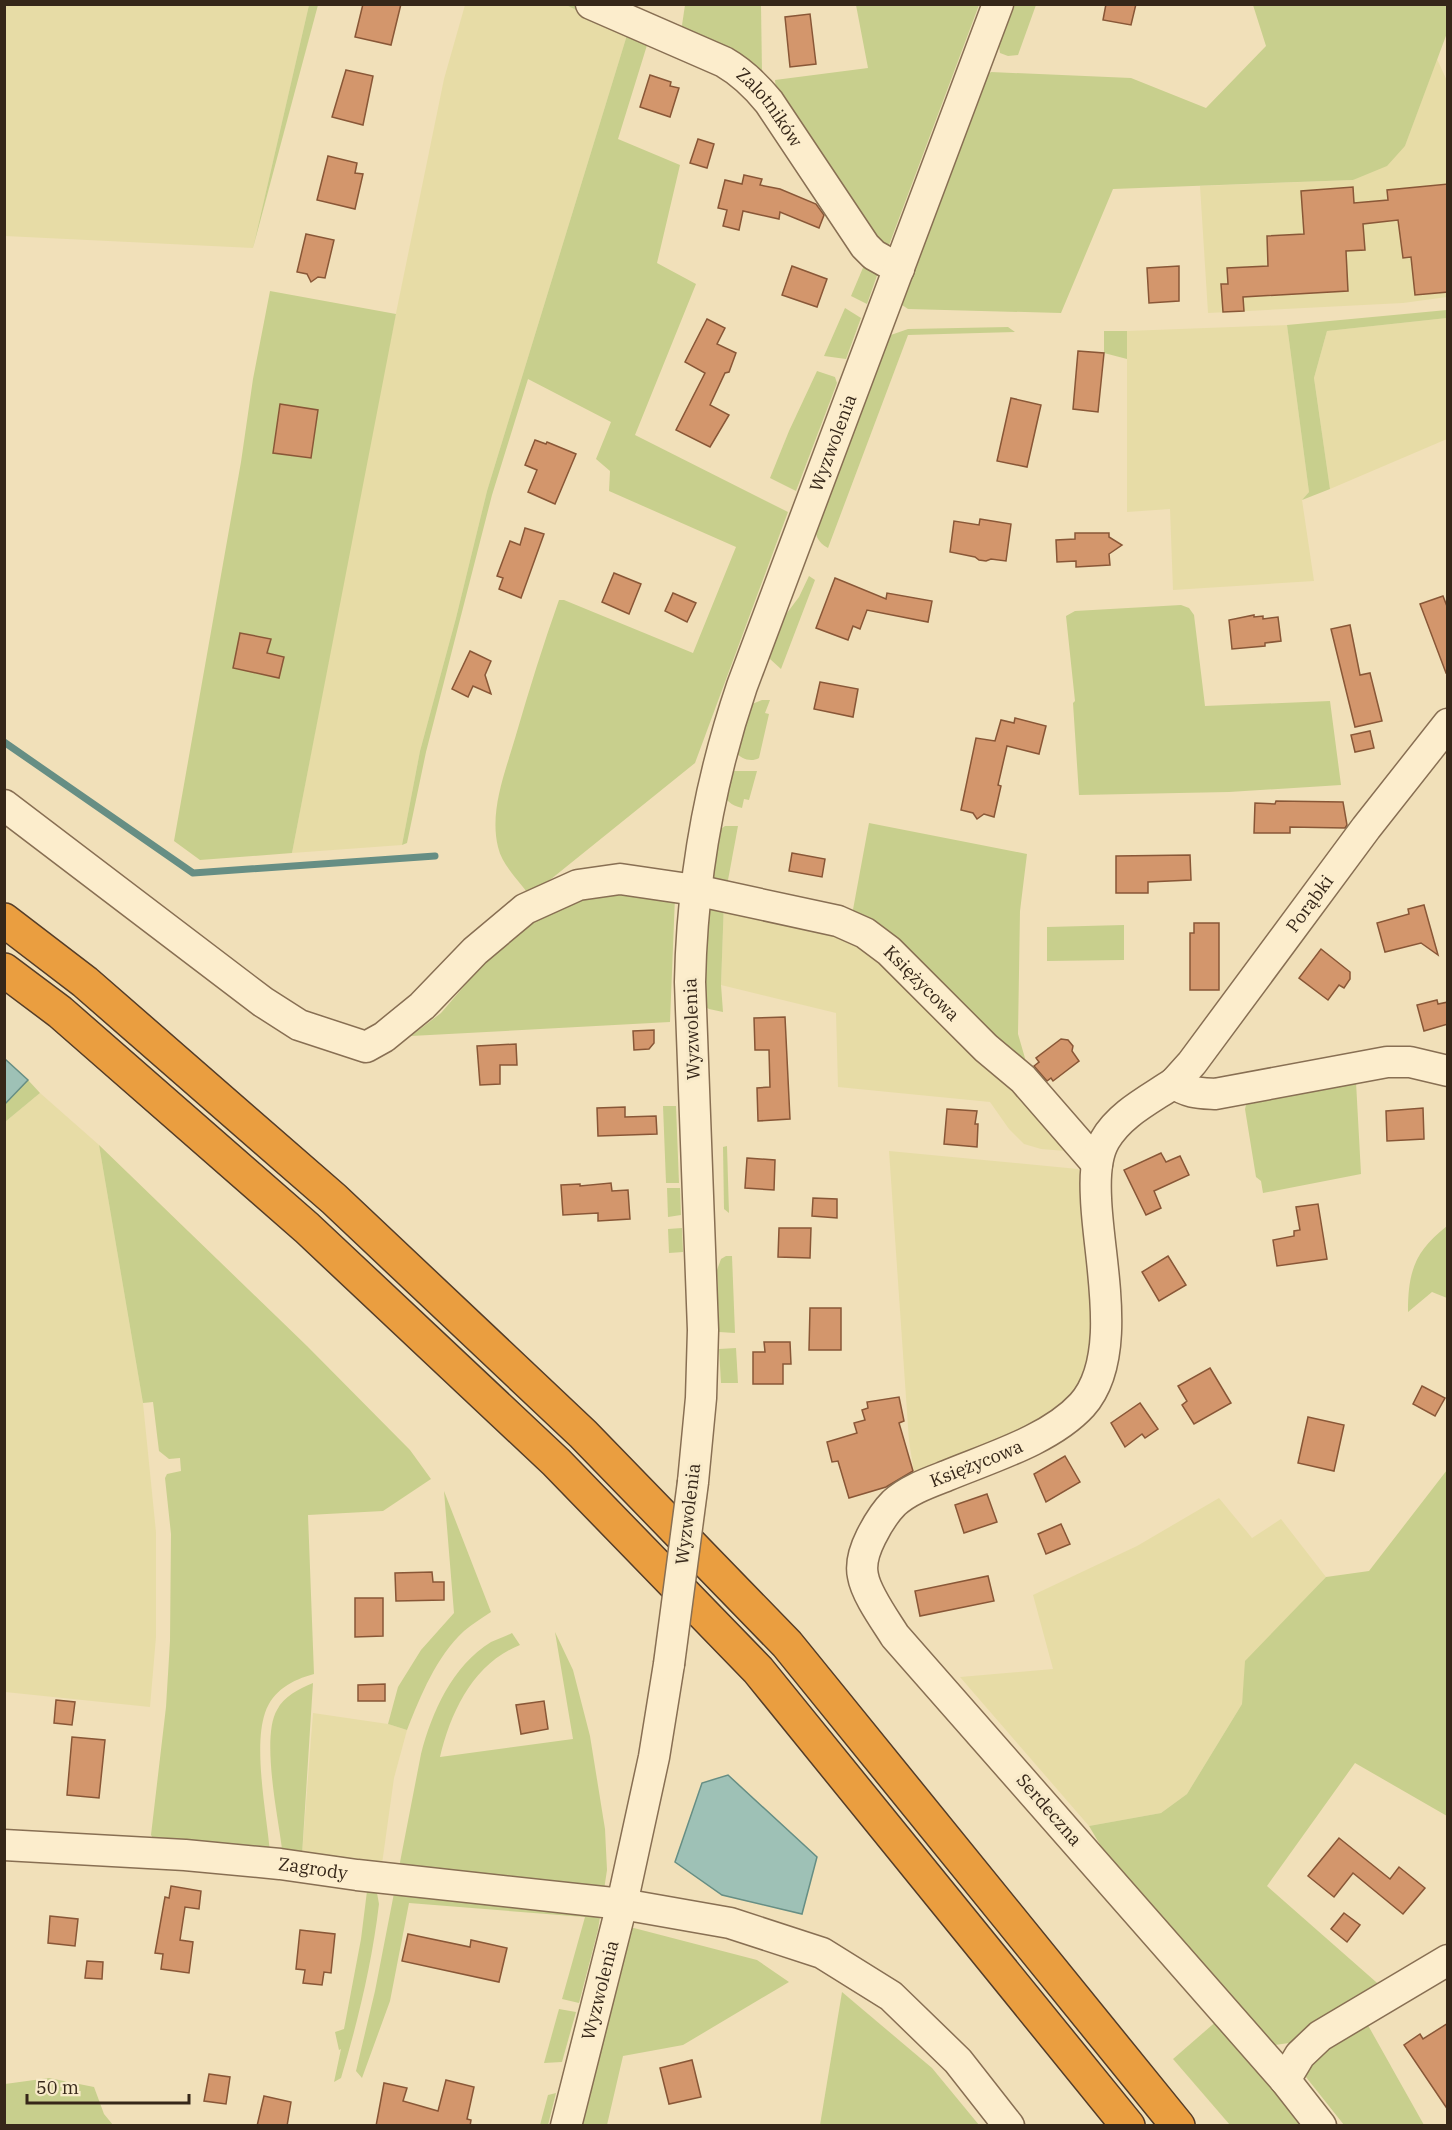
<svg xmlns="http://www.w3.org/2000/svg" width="1452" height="2130" font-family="'IBM Plex Serif',serif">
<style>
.farmland{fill:#e7dca6}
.green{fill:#c8cf8d}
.water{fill:#9ec1b6;stroke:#668e84;stroke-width:1.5}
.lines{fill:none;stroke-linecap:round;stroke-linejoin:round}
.stream{stroke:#668e84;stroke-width:7}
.building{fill:#d3966c;stroke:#895737;stroke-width:1.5}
.minor-casing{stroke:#886f53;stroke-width:33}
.highway-casing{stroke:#553d28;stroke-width:36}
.minor{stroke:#fcedcc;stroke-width:30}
.highway{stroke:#ea9e40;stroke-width:33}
.minor-bridge-casing{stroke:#886f53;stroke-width:33;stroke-linecap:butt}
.minor-bridge{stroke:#fcedcc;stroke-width:30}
.labels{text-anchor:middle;stroke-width:6;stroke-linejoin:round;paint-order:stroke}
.street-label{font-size:18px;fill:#362719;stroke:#f8eac9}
</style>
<rect width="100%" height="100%" fill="#f1e0b9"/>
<!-- farmland -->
<g class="farmland">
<path d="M4,5H309L253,248L5,236Z"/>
<path d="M465,5H566L627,35L487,491L456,618L420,751L402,845L292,853L378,401L444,79Z"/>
<path d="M1437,59L1448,83L1447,297L1403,303L1208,313L1200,186L1353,180L1405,146Z"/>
<path d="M1447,318V439L1330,489L1314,378L1327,331Z"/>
<path d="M1287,325L1309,492L1302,500L1314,581L1173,590L1170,509L1127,512V331Z"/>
<path d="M724,901L861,939L1078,1152L1041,1149L1024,1144L1009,1129L990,1102L838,1087L836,1013L721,985Z"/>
<path d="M40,1093L99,1145L143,1403L156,1532V1637L150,1707L5,1692V1122Z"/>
<path d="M889,1151L1078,1169L1085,1175L1096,1279L1092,1375L1057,1413L915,1479L909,1441Z"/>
<path d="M1219,1498L1252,1538L1281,1519L1326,1577L1246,1661L1242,1704L1187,1794L1161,1813L1089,1826L960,1677L1053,1669L1033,1595L1137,1546Z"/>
<path d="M313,1713L388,1724L407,1730L394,1778L382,1864L302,1855Z"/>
</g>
<!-- green -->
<g class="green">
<path d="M309,5H318L253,248Z"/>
<path d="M566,5H576L643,34L648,42L618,139L680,165L657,263L696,284L635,435L788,512L695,763L530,896C519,881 502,865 498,847C489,810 506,770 516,735C529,690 543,645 559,600H564L693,653L736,547L609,491L610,471L596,459L611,422L528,379L492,495L426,752L407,843L402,845L420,751L456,618L487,491L627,35Z"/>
<path d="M685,5H761L762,73L681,32Z"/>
<path d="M856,5H979L886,253L777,99L775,80L868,68Z"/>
<path d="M1012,5H1036L1018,55L1008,56L1000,53L998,41Z"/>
<path d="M1253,5H1447V33L1405,146L1387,166L1353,180L1113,189L1061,313L908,309L902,305V298L983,78L991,72L1131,78L1206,108L1266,46Z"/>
<path d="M865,263L879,270L867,304L851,296Z"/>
<path d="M270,291L396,314L292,853L200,860L174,841L241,462L253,379Z"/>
<path d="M845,308L861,318L846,359L824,356Z"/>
<path d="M1447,310V318L1327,331L1314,378L1330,489L1302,500L1309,492L1287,325Z"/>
<path d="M1008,327L1015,332L908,335L828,548C817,542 815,535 815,523L888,336L908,329Z"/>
<path d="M1104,331H1127V359L1104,353Z"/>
<path d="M817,371L835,377L837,383L796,491L770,478L789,431Z"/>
<path d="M809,576L815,580L781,669L770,659L769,652L781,621L799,597Z"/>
<path d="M1181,605L1189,608L1194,615L1205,706L1330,701L1341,785L1229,792L1079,795L1073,703L1075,701L1066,616L1075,611Z"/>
<path d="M762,700H770L765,713L769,714L759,758C750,763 741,758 735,752L752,704Z"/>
<path d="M728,771H757L749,800L744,799L742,808C719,802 724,789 728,771Z"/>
<path d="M869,823L1027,854L1020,911L1018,1034L1029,1072L852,915Z"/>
<path d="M725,826H738L726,891L707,887L718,831Z"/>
<path d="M609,891L675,897L670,1022L411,1036L441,1013L496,949L536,917L579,895Z"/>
<path d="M705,901H724L721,985L723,1012L709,1009L703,1005Z"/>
<path d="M1124,925V960L1047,961V927Z"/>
<path d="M1380,1072L1384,1079L1356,1082L1361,1174L1263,1193L1261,1181L1256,1177L1245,1109L1247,1101Z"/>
<path d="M28,1080L40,1093L5,1122V1104Z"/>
<path d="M663,1106H676L679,1183H666Z"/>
<path d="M99,1145L307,1346L410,1450L431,1479L383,1511L308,1515L314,1674C292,1680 273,1690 265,1713C253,1748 267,1816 270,1853L155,1841L151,1835L166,1707L170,1641L171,1534L165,1478L167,1474L181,1471L180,1458L169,1459L159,1451L153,1402L143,1403Z"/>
<path d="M727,1146L729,1213L724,1209L723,1147Z"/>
<path d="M667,1188H680L681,1215L668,1217Z"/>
<path d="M1447,1226V1298L1432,1292L1408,1312C1408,1271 1415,1251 1447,1226Z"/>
<path d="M682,1228L683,1252L669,1253L668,1229Z"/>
<path d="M726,1256H732L735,1333L719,1332L717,1270L721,1259Z"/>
<path d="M736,1348L738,1383H721L719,1349Z"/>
<path d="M1447,1470V1816L1355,1763L1267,1886L1384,1989L1296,2042L1275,2045L1105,1853L1089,1826L1161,1813L1187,1794L1242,1704L1245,1661L1326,1577L1369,1571Z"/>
<path d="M444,1491L491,1612C482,1618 472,1624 464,1631C436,1657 421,1695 407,1730L388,1724L398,1687L421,1650L454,1613Z"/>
<path d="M555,1632L573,1670L590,1736L605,1829L607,1870L598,1930L579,2003L562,1999L585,1917L409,1903L390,2001L362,2078L356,2071L375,1991L421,1754C432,1712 452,1666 491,1642C498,1639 506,1636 512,1633L520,1645C474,1663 451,1711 440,1757L573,1739Z"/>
<path d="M313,1683L302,1855L287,1854L282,1849C278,1816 261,1737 277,1710C284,1696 299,1689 313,1683Z"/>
<path d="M374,1888L377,1893L379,1904C372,1963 358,2021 341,2078L334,2082L341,2049L339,2050L335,2032L344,2029L361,1939L367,1891Z"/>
<path d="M630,1927L757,1960L789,1982L683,2045L623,2056L607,2125L580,2126Z"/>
<path d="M842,1992L932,2068L979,2125H820Z"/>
<path d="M559,2009L576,2012L562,2062L544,2063Z"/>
<path d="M1219,2019L1307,2125H1230L1173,2059Z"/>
<path d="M1365,2020L1424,2125H1344L1302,2072L1309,2058Z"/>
<path d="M49,2078L94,2087L104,2114L113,2125H5V2084Z"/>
<path d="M556,2093L548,2125H540L548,2095Z"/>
</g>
<!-- water -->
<g class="water">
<path d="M5,1059L28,1080L5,1104Z"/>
<path d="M728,1775L817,1857L802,1914L722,1895L675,1862L702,1783Z"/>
</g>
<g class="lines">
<!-- stream -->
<path class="stream" d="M4,742L193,873L435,856"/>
</g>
<!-- building -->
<g class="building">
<path d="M363,4H401L391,45L355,37Z"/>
<path d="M1106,4H1136L1131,25L1103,20Z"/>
<path d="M810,14L816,64L790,67L785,17Z"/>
<path d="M346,70L373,76L363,125L332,117Z"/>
<path d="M650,75L671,82L670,86L679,88L670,117L640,107Z"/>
<path d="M698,139L714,144L707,168L690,163Z"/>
<path d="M328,156L357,163L355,173L363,174L355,209L317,200Z"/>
<path d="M744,175L762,179L760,185L780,189L816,204L824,215L819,228L780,212L779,219L743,211L739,230L723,226L727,210L718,208L725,180L742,184Z"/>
<path d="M1448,184V292L1415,295L1411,257L1403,258L1398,220L1363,224L1365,250L1346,251L1348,291L1243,297L1244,311L1223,312L1221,284H1228L1227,268L1268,266L1267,236L1304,234L1301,191L1353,187L1354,203L1388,200L1387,190Z"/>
<path d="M306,234L334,240L325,278L318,277L311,282L307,274L297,272Z"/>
<path d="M792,266L827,279L817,307L782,295Z"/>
<path d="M1179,266V301L1149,303L1147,268Z"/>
<path d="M707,319L725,328L717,344L736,353L729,372L725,373L710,405L729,415L710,447L676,430L705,373L685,362Z"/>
<path d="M1078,351L1104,353L1098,412L1073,409Z"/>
<path d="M1011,398L1041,405L1027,467L997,461Z"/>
<path d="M280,404L318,410L311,458L273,453Z"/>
<path d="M535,440L546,444L547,442L576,454L555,504L528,492L537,470L525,465Z"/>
<path d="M980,519L1011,524L1006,561L991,559L986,561L979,560L975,557L950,552L954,521L979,525Z"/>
<path d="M525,528L544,534L521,598L499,589L503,578L497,576L510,541L520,545Z"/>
<path d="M1075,533H1109V537L1122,545L1109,554L1110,565L1076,567V561L1057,562L1056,540L1075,539Z"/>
<path d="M614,573L641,584L629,614L602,602Z"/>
<path d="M835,578L886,599L887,593L932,601L928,622L867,610L860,629L853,626L848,640L816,628Z"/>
<path d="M673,593L696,603L687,622L665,611Z"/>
<path d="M1443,596L1448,609V672L1446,673L1420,604Z"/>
<path d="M1254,615V617L1263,616V619L1278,617L1281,641L1265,643V646L1232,649L1229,620Z"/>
<path d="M1350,625L1360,675L1370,673L1382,721L1355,727L1331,629Z"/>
<path d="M240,633L271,639L267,653L284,657L279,678L233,668Z"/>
<path d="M470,651L491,661L485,675L491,694L473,686L468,697L452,689Z"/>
<path d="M820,682L858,689L853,717L814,709Z"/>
<path d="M1015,718L1046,726L1039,754L1007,746L998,785L1001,786L994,817L984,814L977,819L973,813L961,810L976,738L995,741L1001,720L1014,723Z"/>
<path d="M1370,731L1374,748L1355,752L1351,735Z"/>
<path d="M1276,801L1343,802L1347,825L1345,828L1290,827V833H1254L1255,803L1275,804Z"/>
<path d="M792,853L825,859L822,877L789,871Z"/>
<path d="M1190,855L1191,880L1148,882V893H1116V856Z"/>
<path d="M1424,905L1438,955L1421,943L1385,952L1377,923L1409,914L1408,909Z"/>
<path d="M1194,923H1219V990H1190V933H1194Z"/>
<path d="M1321,949L1350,972V979L1344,988L1339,985L1328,1000L1299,978Z"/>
<path d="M1437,1000L1438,1004L1448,1002V1024L1424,1031L1417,1005Z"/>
<path d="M785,1017L790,1119L758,1121L757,1088L770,1087L769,1050H755L754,1018Z"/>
<path d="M654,1030V1043L649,1049L634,1050L633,1031Z"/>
<path d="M1061,1039L1068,1040L1073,1046L1072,1051L1079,1061L1053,1081L1051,1078L1047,1081L1034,1066L1039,1062L1036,1058Z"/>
<path d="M516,1044L517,1065H500V1084L480,1085L477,1046Z"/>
<path d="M625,1107V1117L656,1116L657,1134L598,1136L597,1108Z"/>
<path d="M1423,1108L1424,1139L1387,1141L1386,1111Z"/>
<path d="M947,1109L977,1111L975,1124H978L977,1147L944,1144Z"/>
<path d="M1161,1153L1166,1162L1180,1156L1189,1175L1154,1191L1161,1208L1146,1215L1124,1170Z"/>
<path d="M747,1158L775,1160L774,1190L745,1188Z"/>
<path d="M611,1183L612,1191L628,1190L630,1219L598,1221V1213L563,1215L561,1185L580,1184V1186Z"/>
<path d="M813,1198L837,1199V1218L812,1216Z"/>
<path d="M1318,1204L1327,1259L1277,1266L1273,1240L1294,1236V1231L1300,1230L1296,1207Z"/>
<path d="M779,1228H811L810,1258L778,1257Z"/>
<path d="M1168,1256L1186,1285L1159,1301L1142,1272Z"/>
<path d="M810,1308H841V1350H809Z"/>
<path d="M764,1342H790L791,1364H783V1384H753V1352H765Z"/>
<path d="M1210,1368L1231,1403L1194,1424L1182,1405L1187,1401L1178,1386Z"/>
<path d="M1422,1386L1445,1398L1435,1416L1413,1404Z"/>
<path d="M899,1397L904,1421L899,1423L913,1471L886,1487L849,1498L838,1461L832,1462L827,1442L857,1433L854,1423L865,1420L862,1410L868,1408L867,1402Z"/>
<path d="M1140,1403L1158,1429L1145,1438L1142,1434L1125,1447L1111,1423Z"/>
<path d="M1308,1417L1344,1425L1334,1471L1298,1463Z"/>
<path d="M1065,1456L1080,1482L1046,1502L1034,1474Z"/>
<path d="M987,1494L997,1522L964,1533L955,1505Z"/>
<path d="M1061,1524L1070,1544L1046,1554L1038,1534Z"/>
<path d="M432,1572L433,1582H444V1600L396,1601L395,1573Z"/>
<path d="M988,1576L994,1601L920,1616L915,1591Z"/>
<path d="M355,1598H383V1636L355,1637Z"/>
<path d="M385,1684V1701H358V1685Z"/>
<path d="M56,1700L75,1702L72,1725L54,1723Z"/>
<path d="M544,1701L548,1729L521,1734L516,1705Z"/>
<path d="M72,1737L105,1740L99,1798L67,1795Z"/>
<path d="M1339,1838L1390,1879L1399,1867L1425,1888L1403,1914L1353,1873L1334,1897L1308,1876Z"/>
<path d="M171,1886L201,1891L199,1909L185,1907L180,1940L193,1942L189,1973L161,1969L163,1954L155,1953L165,1897L169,1898Z"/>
<path d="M1344,1913L1360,1925L1347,1942L1331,1929Z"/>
<path d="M50,1916L78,1919L75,1946L48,1943Z"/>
<path d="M300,1930L335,1934L331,1973L324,1972L322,1985L303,1983L305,1970L296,1969Z"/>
<path d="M408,1934L470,1947L471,1940L507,1948L499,1982L402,1961Z"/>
<path d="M87,1961L103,1962L102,1979L85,1978Z"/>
<path d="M1448,2023V2110L1404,2045L1420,2034L1423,2039Z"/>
<path d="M692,2060L701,2097L669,2104L660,2068Z"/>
<path d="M209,2074L230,2077L226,2104L204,2101Z"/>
<path d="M446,2080L474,2087L467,2119L471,2120L470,2126H376L384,2083L407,2088L403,2101L438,2111Z"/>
<path d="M264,2096L291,2102L287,2126H257Z"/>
</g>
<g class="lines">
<defs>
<g id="minor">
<path id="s1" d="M591,4L724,62C743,73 756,86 769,102L865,246L874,255L899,269"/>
<path id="s2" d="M4,805L263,1002L299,1025L366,1047L384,1037L422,1006L475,951L525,909L578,885L620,879L695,890L838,921L865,933L889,951L986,1048L1023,1079L1097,1164"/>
<path id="s3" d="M1174,1083L1192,1063L1366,828L1448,724"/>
<path id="s4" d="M693,1482L701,1398L703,1330L690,982C692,881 709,783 742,686L998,4"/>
<path id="s5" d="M4,1845L185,1855L280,1864L357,1875L622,1904L730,1923L822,1953L891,1996L958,2061L1009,2126"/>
<path d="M1285,2080L1300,2055L1320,2036L1448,1960"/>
<path id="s6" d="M566,2126L622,1904L654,1757L669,1664"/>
<path id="s7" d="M1321,2126L1285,2080L895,1636C885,1620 866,1594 863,1576C860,1563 865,1549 871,1537C877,1525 884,1513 894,1503C908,1490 928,1483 946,1476C989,1458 1050,1440 1082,1405C1125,1357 1098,1258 1096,1198C1095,1179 1095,1157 1105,1140C1120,1114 1149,1100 1174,1083C1187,1093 1199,1093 1215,1094L1387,1062H1410L1448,1071"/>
</g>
<g id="highway">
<path d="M4,920L85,982L334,1199L583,1434L787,1644L1178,2126"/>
<path d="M4,970L60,1012L307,1228L556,1462L758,1670L1128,2126"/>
</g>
</defs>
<!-- minor casing -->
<use href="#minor" class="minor-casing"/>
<!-- highway casing -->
<use href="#highway" class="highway-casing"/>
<!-- minor -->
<use href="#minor" class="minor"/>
<!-- highway -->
<use href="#highway" class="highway"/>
<defs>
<path id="minor-bridge" d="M669,1664L693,1482"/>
</defs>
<!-- minor-bridge casing -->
<use href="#minor-bridge" class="minor-bridge-casing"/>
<!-- minor-bridge -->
<use href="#minor-bridge" class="minor-bridge"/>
</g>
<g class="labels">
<!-- street labels -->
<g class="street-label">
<text dy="6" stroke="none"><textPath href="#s1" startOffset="210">Zalotników</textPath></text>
<text dy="6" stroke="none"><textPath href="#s4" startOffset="1062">Wyzwolenia</textPath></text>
<text dy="6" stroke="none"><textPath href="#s3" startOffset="225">Porąbki</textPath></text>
<text dy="6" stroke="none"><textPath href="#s2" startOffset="1078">Księżycowa</textPath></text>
<text transform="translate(692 1029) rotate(-92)" y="6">Wyzwolenia</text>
<text dy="6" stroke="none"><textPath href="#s7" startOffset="891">Księżycowa</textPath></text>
<text transform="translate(688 1514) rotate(-83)" y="6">Wyzwolenia</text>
<text transform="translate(1049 1810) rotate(49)" y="6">Serdeczna</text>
<text dy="6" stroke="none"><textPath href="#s5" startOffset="310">Zagrody</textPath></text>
<text dy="6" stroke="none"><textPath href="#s6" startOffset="140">Wyzwolenia</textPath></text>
</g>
</g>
<!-- border -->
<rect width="1452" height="2130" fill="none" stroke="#362719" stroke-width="12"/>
<!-- scale -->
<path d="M27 2094v9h162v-9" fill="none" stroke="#362719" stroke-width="3"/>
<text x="36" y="2094" font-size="18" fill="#362719" stroke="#f8eac9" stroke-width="4.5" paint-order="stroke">50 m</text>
</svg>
